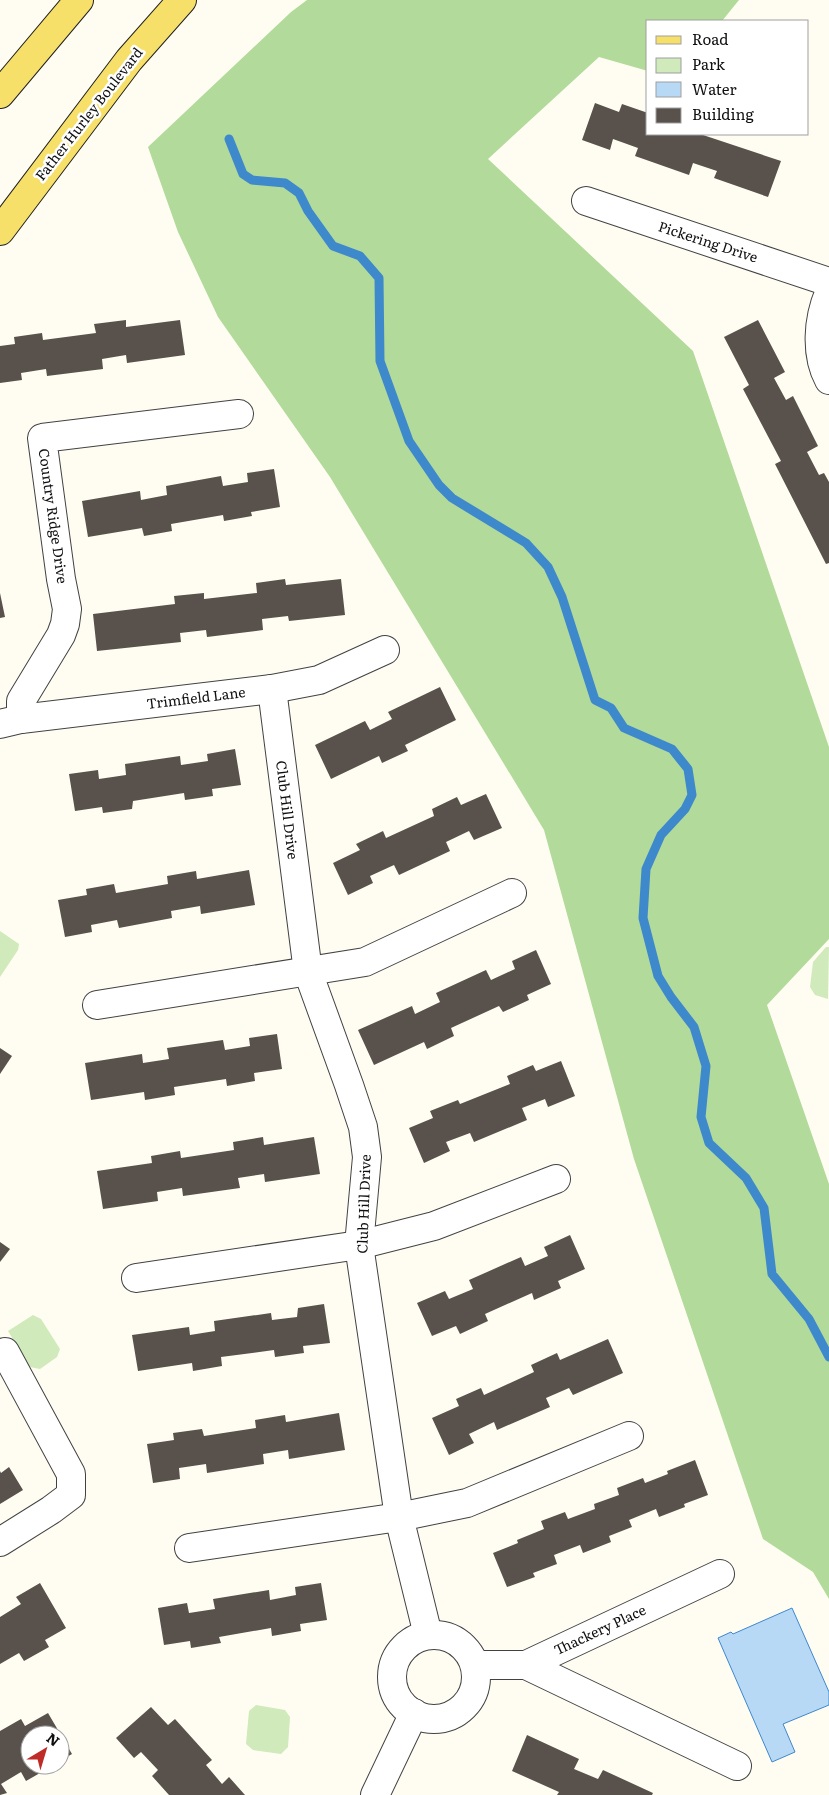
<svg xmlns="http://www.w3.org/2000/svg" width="829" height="1795" font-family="Literata,serif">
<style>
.green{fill:#d0eabb}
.forest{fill:#b2da9a}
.water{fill:#b7d9f6;stroke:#3e88cc}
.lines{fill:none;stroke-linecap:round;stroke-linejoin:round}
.stream{stroke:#3e88cc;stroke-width:9}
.building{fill:#58514c}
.minor-casing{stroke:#424242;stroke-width:30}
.major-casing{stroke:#202020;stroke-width:30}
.minor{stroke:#fff;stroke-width:28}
.major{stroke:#f7e06a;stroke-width:28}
.labels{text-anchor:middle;stroke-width:5;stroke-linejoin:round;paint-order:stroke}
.street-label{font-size:14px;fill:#0f0f0f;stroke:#fff}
</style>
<rect width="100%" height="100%" fill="#fffdf2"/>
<!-- green -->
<g class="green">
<path d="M0,931L19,944L18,950L0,977Z"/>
<path d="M826,947H829L828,999L815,995L810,987L813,962Z"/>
<path d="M33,1315L41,1319L60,1349L57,1357L40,1369L30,1367L8,1331Z"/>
<path d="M256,1705L285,1710L290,1717L288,1747L281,1754L253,1750L246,1744L249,1711Z"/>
</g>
<!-- forest -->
<path class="forest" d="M307,0H739L722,21H648V71L599,57L488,159L693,351L829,747V939L767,1005L829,1184V1599L813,1572L763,1539L634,1159L544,830L330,477L218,317L178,232L148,147L291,12Z"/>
<!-- water -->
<path class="water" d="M792,1608L829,1692V1705L783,1724L795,1752L772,1762L718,1638L731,1632L733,1634Z"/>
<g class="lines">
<!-- stream -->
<path class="stream" d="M229,139L243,174L252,180L285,183L299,193L308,211L333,246L360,256L379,278L380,361L409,441L439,485L452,498L526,543L548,567L562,597L595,700L611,708L624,728L672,749L688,769L692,795L685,809L661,835L646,869L643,918L658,976L671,997L694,1027L706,1066L701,1117L709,1143L746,1178L764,1208L772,1274L809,1319L829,1357"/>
</g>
<!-- building -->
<g class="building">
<path d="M595,103L619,112L622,104L648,113V134H700L781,161L768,197L714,178L717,171L693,163L689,175L635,156L638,148L613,139L610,150L582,140Z"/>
<path d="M126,320V327L180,320L185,355L127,363L126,355L102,359L103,369L47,376L46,369L21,373L22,380L0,383V346L15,344L14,337L42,333L43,340L96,333L94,324Z"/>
<path d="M758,320L785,372L774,378L786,400L793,396L818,446L807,452L819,475L824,473L829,482V563L826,564L775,464L781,461L743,389L749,385L724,337Z"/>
<path d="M274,469L280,507L251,512L252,516L224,521L223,515L171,524L172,531L144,536L142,528L88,537L82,501L140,491L141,500L167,495L166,486L221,476L223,486L248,482L247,473Z"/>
<path d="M285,579L286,585L341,579L345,615L289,621L288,616L262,619L263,630L207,637L206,630L180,633L181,642L97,651L93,614L175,604L174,596L204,593V599L257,593L256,583Z"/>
<path d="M0,593L5,617L0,618Z"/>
<path d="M440,687L456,720L405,745L408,751L382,763L379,756L331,779L315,745L365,721L370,730L392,719L388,712Z"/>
<path d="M235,749L241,785L212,789L213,796L185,800L184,793L133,801L132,809L103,813L102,807L75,811L69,774L98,770L99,779L126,775L125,764L180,756L181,765L208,761L207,754Z"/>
<path d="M486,794L502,828L474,840L469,831L446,842L450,851L399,875L394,865L370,876L373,883L348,895L333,863L360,850L356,844L383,831L386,838L434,816L432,809L457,797L461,805Z"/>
<path d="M249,870L255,905L201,914L200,906L171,911L172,918L119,928L117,920L91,925L92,932L65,937L58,900L87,895L86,889L114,884L116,893L168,884L167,876L196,871L197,879Z"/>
<path d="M536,950L551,984L527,995L529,1000L503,1012L499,1006L451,1028L454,1036L427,1049L424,1042L374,1065L358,1030L412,1006L415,1014L440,1002L436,993L486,970L491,980L515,969L512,961Z"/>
<path d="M277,1034L282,1069L254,1073L255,1081L227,1086L226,1079L174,1087L175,1095L145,1100L144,1092L91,1100L85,1063L142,1054L143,1063L169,1059L167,1048L223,1040L225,1050L250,1046L249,1038Z"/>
<path d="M0,1048L12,1056L0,1074Z"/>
<path d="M561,1061L575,1096L548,1107L545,1099L522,1108L527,1120L474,1142L470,1133L446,1142L450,1151L424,1163L409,1128L433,1118L430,1111L458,1100L460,1104L510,1084L507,1076L533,1065L536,1071Z"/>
<path d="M263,1137L264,1145L314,1137L320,1174L265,1182L264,1174L238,1178L240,1188L183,1196L182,1188L157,1192L158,1201L103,1209L97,1171L152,1163L151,1156L180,1151L181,1158L234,1150L233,1142Z"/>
<path d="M570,1235L585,1269L558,1281L561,1288L534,1300L532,1293L485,1314L488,1321L460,1334L456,1326L432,1336L417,1303L445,1291L449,1299L473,1289L469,1280L521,1257L525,1266L548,1256L544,1247Z"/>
<path d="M0,1242L10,1249L0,1262Z"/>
<path d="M324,1304L330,1343L303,1346L304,1353L275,1357L274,1350L221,1357L222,1366L193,1371L192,1363L138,1371L132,1335L189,1327L190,1335L215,1331L214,1321L271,1313L272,1320L297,1317L298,1308Z"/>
<path d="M608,1339L623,1373L573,1395L569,1388L546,1398L550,1407L497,1430L494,1422L469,1434L474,1443L449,1455L432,1418L459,1406L456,1399L481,1388L484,1395L534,1372L531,1365L557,1353L560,1360Z"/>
<path d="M339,1413L345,1450L289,1459L288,1450L263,1454L264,1464L207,1473L206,1464L179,1468L180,1479L153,1483L147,1444L174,1440L173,1433L202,1429L204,1436L256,1428L255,1420L285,1415L286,1422Z"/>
<path d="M695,1460L708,1495L684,1504L685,1507L659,1517L656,1509L629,1520L632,1527L609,1536L611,1542L583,1553L580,1545L554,1555L557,1564L533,1573L535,1577L507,1587L493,1553L518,1543L517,1540L544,1529L541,1521L565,1512L568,1519L595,1509L594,1504L619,1495L617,1488L643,1478L645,1483L668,1474L667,1471Z"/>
<path d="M9,1467L23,1490L0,1504V1471L1,1473Z"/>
<path d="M40,1583L66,1628L45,1640L49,1647L24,1661L19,1653L0,1664V1617L21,1604L16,1597Z"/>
<path d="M321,1583L327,1620L300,1624L301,1631L272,1636L271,1628L219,1637L221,1643L191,1648L190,1641L164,1645L158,1608L187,1603L189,1613L215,1609L213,1599L269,1590L270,1600L296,1595L295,1587Z"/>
<path d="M151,1707L168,1725L175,1719L212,1760L206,1765L222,1784L229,1777L245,1795H169L152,1776L158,1770L141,1752L134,1758L116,1738Z"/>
<path d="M48,1713L72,1754L60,1761V1735H30V1765H54L26,1781L21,1772L1,1784L7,1793L0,1795V1731L21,1719L25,1726Z"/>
<path d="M527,1735L579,1759L574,1769L598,1779L603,1770L653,1793L652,1795H557L559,1792L512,1771Z"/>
</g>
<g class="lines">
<defs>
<g id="minor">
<path d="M586,201L829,282"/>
<path d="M829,293C818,319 815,354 829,380"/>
<path d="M272,689L308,972L349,1085L363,1127L367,1157L359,1245L399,1517L428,1635"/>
<path d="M21,719V701L61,635L65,624L67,609L61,579L42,438L239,414"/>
<path d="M0,724L21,719L272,689L319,680L385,650"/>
<path d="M97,1005L365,962L512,893"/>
<path d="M136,1278L359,1245L434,1226L556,1179"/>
<path d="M0,1542L51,1510L71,1495V1474L5,1352"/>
<path d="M189,1548L399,1517L467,1503L629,1436"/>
<circle cx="434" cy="1677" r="42"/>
<path d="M475,1665H526L720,1574"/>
<path d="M526,1665L737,1766"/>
<path d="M375,1795L414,1713"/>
</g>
<g id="major">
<path d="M0,94L79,0"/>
<path d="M0,231L129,60L182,0"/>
</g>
</defs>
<!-- minor casing -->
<use href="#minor" class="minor-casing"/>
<!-- major casing -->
<use href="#major" class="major-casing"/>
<!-- minor -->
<use href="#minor" class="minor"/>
<!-- major -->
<use href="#major" class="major"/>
</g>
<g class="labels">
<!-- street labels -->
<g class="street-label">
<text transform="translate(89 114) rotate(-52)" y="5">Father Hurley Boulevard</text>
<text transform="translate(708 242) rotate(18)" y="5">Pickering Drive</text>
<text transform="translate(53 516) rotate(82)" y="5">Country Ridge Drive</text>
<text transform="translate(196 698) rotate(-7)" y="5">Trimfield Lane</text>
<text transform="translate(287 810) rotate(83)" y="5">Club Hill Drive</text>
<text transform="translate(364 1204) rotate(-88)" y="5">Club Hill Drive</text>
<text transform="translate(600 1630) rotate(-25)" y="5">Thackery Place</text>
</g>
</g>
<!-- legend -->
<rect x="646" y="20" width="162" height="115" fill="#ffffff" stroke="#9f9f9f"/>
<rect x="656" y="36" width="25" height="8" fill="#f7e06a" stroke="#9f9f9f"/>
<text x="692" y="45" font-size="15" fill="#0f0f0f">Road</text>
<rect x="656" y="58" width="25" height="15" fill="#d0eabb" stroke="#9f9f9f"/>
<text x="692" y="70" font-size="15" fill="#0f0f0f">Park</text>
<rect x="656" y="82" width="25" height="15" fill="#b7d9f6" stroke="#9f9f9f"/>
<text x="692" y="95" font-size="15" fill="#0f0f0f">Water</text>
<rect x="656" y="108" width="25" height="15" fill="#58514c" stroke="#9f9f9f"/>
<text x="692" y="120" font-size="15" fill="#0f0f0f">Building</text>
<!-- north arrow -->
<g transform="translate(45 1750) rotate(38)"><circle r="24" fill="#ffffff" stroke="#9f9f9f"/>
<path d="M0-4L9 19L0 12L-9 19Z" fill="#bf2c28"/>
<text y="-8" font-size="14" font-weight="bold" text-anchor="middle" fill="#0f0f0f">N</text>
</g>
</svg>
